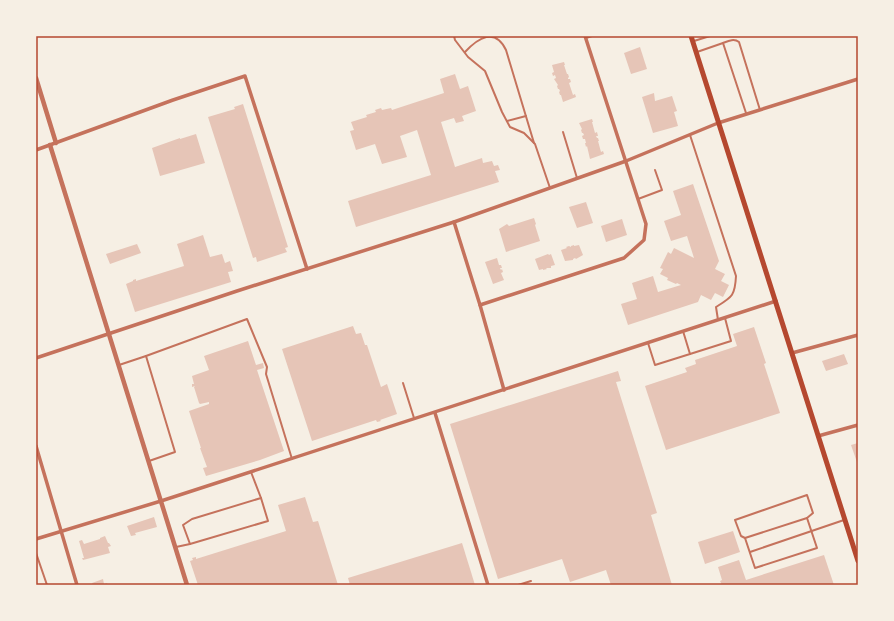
<svg xmlns="http://www.w3.org/2000/svg" width="894" height="621" font-family="Lora,serif">
<style>
.building{fill:#e6c5b7}
.lines{fill:none;stroke-linecap:round;stroke-linejoin:round}
.service{stroke:#c5725c;stroke-width:2}
.minor{stroke:#c5725c;stroke-width:3.5}
.tertiary{stroke:#c5725c;stroke-width:4.5}
.secondary{stroke:#b5482f;stroke-width:5}
.neatline{fill:none;stroke:#b5482f;stroke-width:1.5}
</style>
<rect width="100%" height="100%" fill="#f6efe4"/>
<!-- building -->
<g class="building">
<path d="M640,47L647,69L631,74L624,53Z"/>
<path d="M564,62L565,65H564L567,74H568L569,77L568,78V79H570L571,82L569,83L573,95L575,94L576,97L563,102L561,95H560L559,92L560,91L559,89H558L557,86L558,85L554,79L556,78L555,75L553,76L552,73L554,72L552,65Z"/>
<path d="M455,74L460,89L468,86L476,111L462,116L464,121L456,123L454,118L441,122L455,167L482,158L483,163L492,161L494,166L498,165L500,170L495,171L499,182L356,227L348,201L431,175L417,130L400,136L407,157L382,164L375,144L356,150L350,131L354,130L351,122L367,117L366,115L376,112L375,110L381,108L382,110L391,108L392,110L444,93L440,79Z"/>
<path d="M654,93L655,101L672,96L677,111L674,112L678,126L653,133L642,97Z"/>
<path d="M243,104L288,247L285,248L287,252L257,262L256,257L253,258L208,117L235,109L234,107Z"/>
<path d="M592,119L593,122H592L595,133L597,132L598,136H596L597,138H598L599,141H598L601,152L603,151L604,154L590,159L587,146L586,147L585,143H586L585,139H583L582,136L584,135L583,133H582L581,130L582,129L579,123Z"/>
<path d="M196,134L205,163L160,176L152,148L180,138V139Z"/>
<path d="M693,184L719,261L715,269L725,274L721,281L729,285L723,297L715,293L711,300L701,295L698,302L628,325L621,304L637,299L632,283L653,276L658,292L681,285L677,283L676,284L667,280L668,278L660,274L663,269L660,268L668,252L671,254L674,248L694,258L687,236L671,241L664,221L681,215L673,191Z"/>
<path d="M586,202L593,223L577,228L569,207Z"/>
<path d="M534,218L536,224L535,225L540,241L506,252L499,229L507,224L509,226Z"/>
<path d="M622,219L627,235L606,242L601,226Z"/>
<path d="M203,235L210,257L222,254L225,263L230,261L233,271L228,272L231,282L135,312L126,284L133,281V280L136,279V281L184,266L177,244Z"/>
<path d="M137,244L141,253L110,264L106,254Z"/>
<path d="M574,245V246L579,245L583,255L576,259L575,258L573,259V260L565,261L561,250L567,248L566,247L569,246L571,247V246Z"/>
<path d="M548,254L549,255L551,254L555,265L551,266V268H546L547,269L543,270V269L539,270L535,259Z"/>
<path d="M497,258L499,265H501L502,268H500L501,270L502,269L503,272L501,273L504,280L493,284L485,262Z"/>
<path d="M353,326L356,334L361,333L365,345H367L381,387L387,384L397,414L380,420L381,421L377,422L376,420L312,441L282,349Z"/>
<path d="M754,327L766,363L764,364L780,413L666,450L645,386L687,372L685,368L696,364L695,360L737,346L733,334Z"/>
<path d="M248,341L256,365L263,363L264,368L257,370L284,451L260,460L206,476L203,468L207,467L200,448H201L189,411L209,404V402L200,404L199,403L194,387L195,386L192,387V384H194L192,376L209,370L204,356Z"/>
<path d="M844,354L848,364L826,371L822,361Z"/>
<path d="M618,371L621,381L616,382L657,513L651,515L672,585H611L606,570L570,582L562,559L498,579L450,424Z"/>
<path d="M858,443V465L851,445Z"/>
<path d="M305,497L313,522L318,521L338,585H198L190,561L193,560L192,558L196,557V559L286,531L278,505Z"/>
<path d="M154,517L157,527L135,533L136,535L131,536L127,526Z"/>
<path d="M733,531L740,552L705,564L698,542Z"/>
<path d="M105,536L108,543H109L111,546L108,547L110,553L83,560L82,558H84L79,541L82,540L84,544L100,539V538Z"/>
<path d="M462,543L475,585H350L348,578Z"/>
<path d="M824,555L834,585H722L720,581L722,580L718,567L739,560L746,580Z"/>
<path d="M103,579L104,584L107,583L108,585H93L92,583Z"/>
</g>
<g class="lines">
<!-- service -->
<g class="service">
<path d="M454,36L455,40L468,57L485,71L502,112L510,127L524,133L535,144L550,188"/>
<path d="M586,38L592,36"/>
<path d="M694,41L710,36"/>
<path d="M465,52C478,38 495,27 506,50L534,143"/>
<path d="M697,52L723,43"/>
<path d="M746,113L723,43C728,41 734,38 739,42L760,110"/>
<path d="M507,121L526,116"/>
<path d="M563,132L577,178"/>
<path d="M690,135L736,276C735,296 732,297 716,307L718,320"/>
<path d="M638,199L662,190L655,170"/>
<path d="M648,343L655,365L690,354L683,331"/>
<path d="M690,354L731,341L725,318"/>
<path d="M119,365L146,356"/>
<path d="M403,383L414,418"/>
<path d="M149,461L175,452L146,356L247,319L267,367L266,374L292,459"/>
<path d="M807,495L813,513L807,518L817,548L755,568L745,538L741,536L735,520Z"/>
<path d="M745,538L807,518"/>
<path d="M190,544L268,521L261,498"/>
<path d="M176,547L190,544L183,525L192,519L261,498L251,472"/>
<path d="M750,552L844,520"/>
<path d="M36,553L47,585"/>
<path d="M518,585L531,581"/>
</g>
<!-- minor -->
<g class="minor">
<path d="M36,150L173,100L245,76L307,269"/>
<path d="M454,222L480,305L504,390"/>
<path d="M480,305L624,258L644,240L646,224L585,36"/>
<path d="M792,353L858,335"/>
<path d="M36,358L237,291L454,222L626,161L718,123L858,79"/>
<path d="M435,413L488,585"/>
<path d="M818,436L858,425"/>
<path d="M36,446L77,585"/>
<path d="M36,539L161,501L776,301"/>
</g>
<!-- tertiary -->
<g class="tertiary">
<path d="M36,78L56,143"/>
<path d="M50,145L187,585"/>
</g>
<!-- secondary -->
<path class="secondary" d="M691,36L858,561"/>
</g>
<!-- border -->
<rect width="894" height="621" fill="none" stroke="#f6efe4" stroke-width="74"/>
<rect x="37" y="37" width="820" height="547" class="neatline"/>
</svg>
